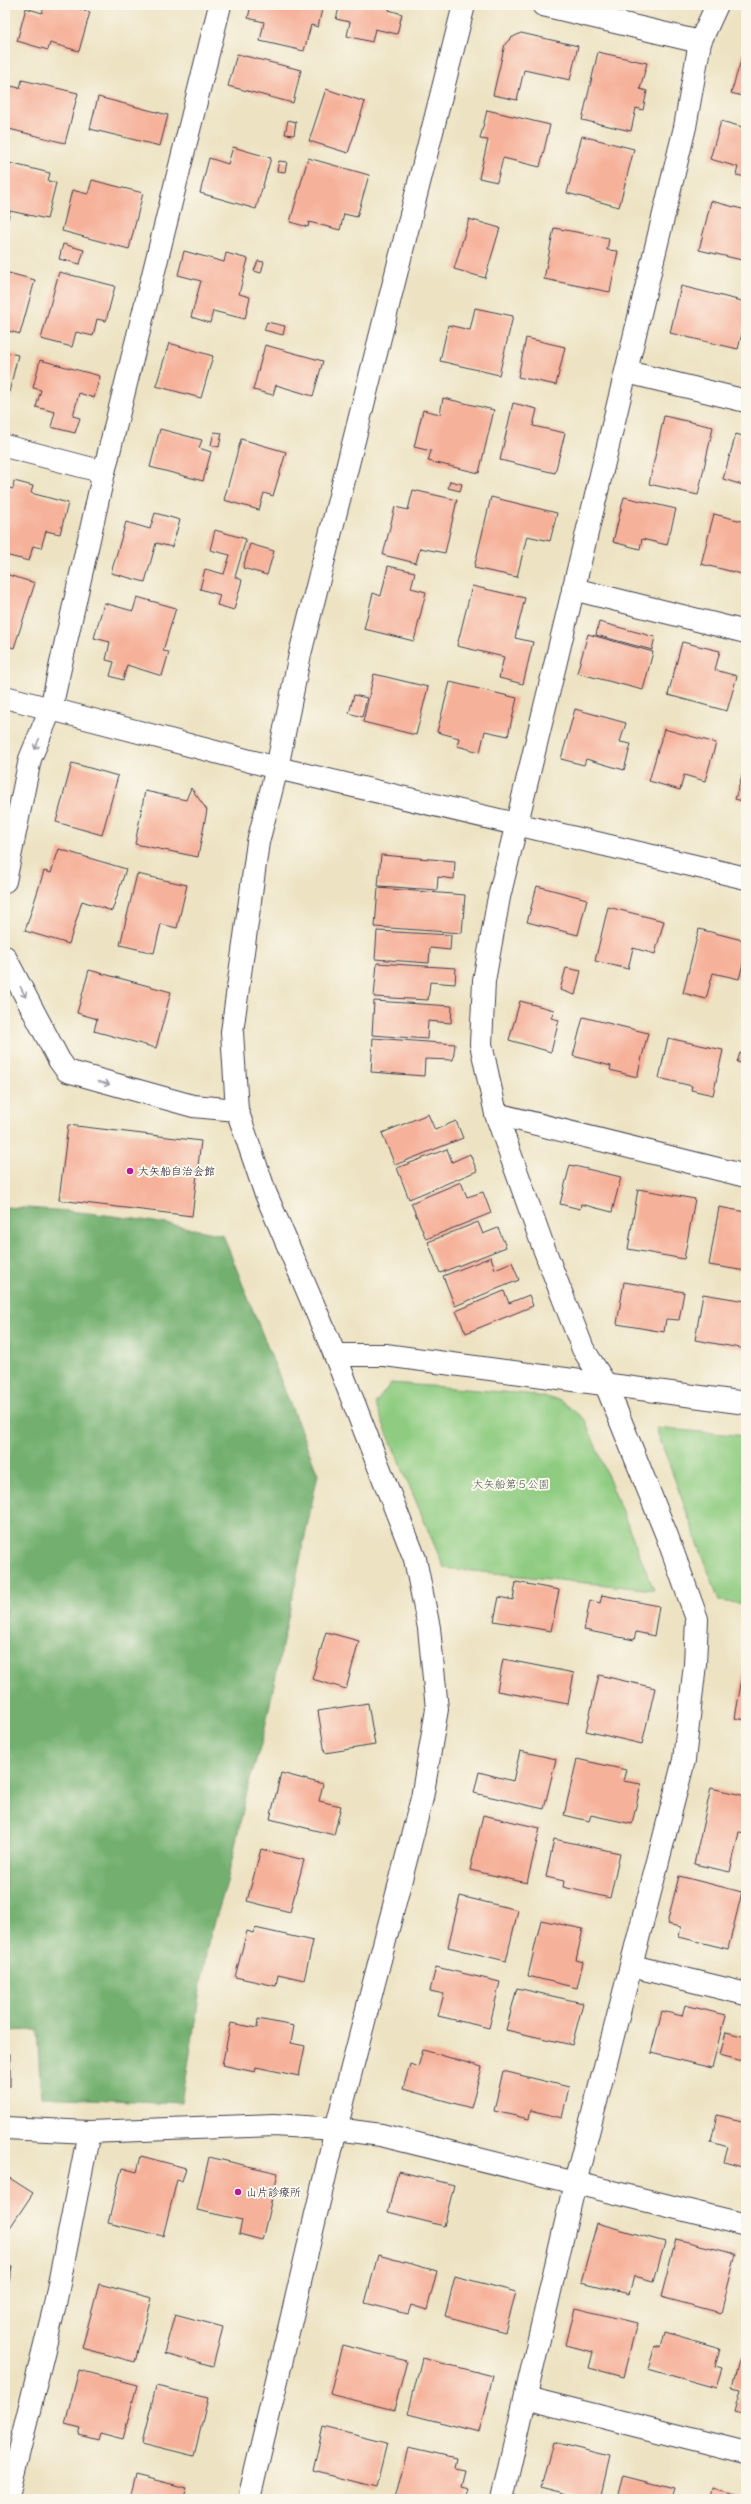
<svg xmlns="http://www.w3.org/2000/svg" width="751" height="2504" font-family="'Architects Daughter','Klee One',sans-serif">
<style>
.green{fill:#8fcc81;stroke:#58775e}
.forest{fill:#73b06f;stroke:#4a6955}
.building{fill:#f6b19a}
.lines{fill:none;stroke-linecap:round;stroke-linejoin:round}
.street-casing{stroke:#403f4f;stroke-width:24}
.secondary-casing{stroke:#403f4f;stroke-width:24}
.street{stroke:#fff;stroke-width:22}
.secondary{stroke:#fff;stroke-width:22}
.oneway{stroke:#9c9ca7}
.poi-dot{fill:#b5179e;stroke:#fbf7ec;stroke-width:1.5}
.labels{text-anchor:middle;stroke-width:4;stroke-linejoin:round;paint-order:stroke}
.poi-label{font-size:11px;fill:#22223b;stroke:#fbf7ec;text-anchor:start}
.park-label{font-size:11px;fill:#485e54;stroke:#fbf7ec}
</style>
<rect width="100%" height="100%" fill="#fbf7ec"/>
<filter id="ink" filterUnits="userSpaceOnUse"><feTurbulence type="fractalNoise" baseFrequency=".025" numOctaves="2"/><feDisplacementMap in="SourceGraphic" scale="8" xChannelSelector="R" yChannelSelector="G"/><feConvolveMatrix kernelMatrix="1 2 1 2 8 2 1 2 1" color-interpolation-filters="sRGB"/></filter>
<filter id="wash" filterUnits="userSpaceOnUse"><feTurbulence type="fractalNoise" baseFrequency=".012" numOctaves="4" result="noise"/><feDisplacementMap in="SourceGraphic" scale="16" xChannelSelector="R" yChannelSelector="G"/><feGaussianBlur stdDeviation="0.9" result="paint"/><feColorMatrix in="noise" values="0 0 0 0 0 0 0 0 0 0 0 0 0 0 0 0 0 1.4 0 .05"/><feComposite in="paint" operator="in"/></filter>
<g filter="url(#wash)">
<rect width="100%" height="100%" fill="#ede3c3"/>
<!-- green -->
<g class="green">
<path d="M391,1383L528,1394L560,1400L585,1420L654,1590L444,1568L375,1404Z"/>
<path d="M656,1428L746,1436V1604L719,1601Z"/>
</g>
<!-- forest -->
<path class="forest" d="M5,1207C81,1210 149,1219 223,1235L318,1474L263,1737L248,1787L227,1882L207,1947L182,2103L41,2097L37,2030L5,2031Z"/>
<g id="blocks">
<!-- building -->
<g class="building">
<path d="M45,5H65L90,12L79,51L50,43L48,50L17,41L26,8L42,13Z"/>
<path d="M251,5H323L318,27L311,25L304,51L260,41L264,22L248,18Z"/>
<path d="M340,5H390L389,10L402,14L397,34L375,29L372,42L347,36L350,22L336,19Z"/>
<path d="M521,33L578,46L570,80L524,70L517,100L493,95L505,44L511,38Z"/>
<path d="M746,44V97L731,93Z"/>
<path d="M598,52L647,63L640,89L647,91L643,110L636,108L631,131L582,120Z"/>
<path d="M237,54L301,70L293,103L228,86Z"/>
<path d="M22,80L78,93L65,143L5,128L6,85L20,88Z"/>
<path d="M326,89L365,102L348,153L309,141Z"/>
<path d="M98,97L168,115L160,146L90,129Z"/>
<path d="M487,110L550,125L540,167L503,158L497,182L479,178L488,140L480,139Z"/>
<path d="M288,120L296,122L294,135L285,134Z"/>
<path d="M721,121L746,128V177L736,175L738,167L710,159Z"/>
<path d="M582,136L634,149L619,207L567,193Z"/>
<path d="M233,147L271,158L256,209L200,193L209,158L228,164Z"/>
<path d="M308,158L369,175L357,217L344,214L340,230L309,222L308,227L290,222Z"/>
<path d="M279,161L287,162L285,172L277,171Z"/>
<path d="M5,162L50,173L48,181L56,183L47,219L10,211L8,219L5,218Z"/>
<path d="M92,180L143,193L129,249L62,231L72,190L88,194Z"/>
<path d="M711,201L746,210V261L699,250Z"/>
<path d="M469,219L500,228L485,278L454,269Z"/>
<path d="M554,228L609,238L607,250L618,251L610,292L544,279Z"/>
<path d="M63,244L84,250L80,264L59,259Z"/>
<path d="M184,251L224,262L226,253L248,259L239,294L250,297L245,319L213,311L210,323L191,317L201,281L178,275Z"/>
<path d="M258,261L264,262L261,273L254,271Z"/>
<path d="M5,272L35,280L20,334L5,330Z"/>
<path d="M59,272L115,286L106,321L97,319L93,336L76,332L72,347L41,339Z"/>
<path d="M681,286L746,302V318L738,349L670,333Z"/>
<path d="M475,308L513,316L499,375L440,361L448,325L470,330Z"/>
<path d="M267,322L285,326L283,335L264,330Z"/>
<path d="M526,338L565,347L556,385L518,377Z"/>
<path d="M169,343L213,356L201,398L156,386Z"/>
<path d="M265,345L323,361L313,396L276,385L273,395L253,390Z"/>
<path d="M5,352L18,355L6,405H5Z"/>
<path d="M40,360L100,376L94,398L79,393L73,416L80,418L75,433L51,427L55,412L36,407L41,390L33,388Z"/>
<path d="M443,398L494,410L479,473L428,461L431,451L414,447L423,410L440,414Z"/>
<path d="M513,403L537,409L533,426L565,433L555,473L500,460Z"/>
<path d="M664,416L713,427L698,495L649,484Z"/>
<path d="M160,429L202,440L199,448L211,452L203,481L150,467Z"/>
<path d="M214,432L222,433L219,447L211,445Z"/>
<path d="M736,434L746,437V486L723,479Z"/>
<path d="M241,439L286,452L273,496L264,493L259,510L224,500Z"/>
<path d="M14,481L33,486L31,493L68,503L60,534L46,531L41,548L33,546L29,561L5,555V487L13,489Z"/>
<path d="M450,481L462,484L460,491L448,488Z"/>
<path d="M413,490L457,500L445,553L420,548L416,563L383,555L395,507L408,510Z"/>
<path d="M491,497L557,513L550,541L527,536L517,577L474,568Z"/>
<path d="M624,497L676,509L667,545L642,539L640,549L613,542Z"/>
<path d="M155,513L180,520L172,547L156,543L145,582L111,573L126,522L150,529Z"/>
<path d="M714,514L746,522V575L701,564Z"/>
<path d="M215,530L246,539L235,577L242,580L234,610L217,605L220,595L200,589L205,569L224,574L230,555L210,550Z"/>
<path d="M250,544L274,551L267,575L243,568Z"/>
<path d="M388,566L415,572L411,588L426,592L414,641L364,629L373,593L381,596Z"/>
<path d="M5,574L35,583L14,648L5,645Z"/>
<path d="M472,586L525,598L515,638L533,642L523,684L499,678L504,657L457,646Z"/>
<path d="M137,597L176,608L163,651L169,652L162,676L127,665L123,680L110,676L114,662L106,660L110,642L94,638L104,603L133,611Z"/>
<path d="M599,622L655,637L652,650L596,635Z"/>
<path d="M588,634L653,652L643,690L577,673Z"/>
<path d="M682,642L720,651L715,670L737,676L727,711L668,695Z"/>
<path d="M374,674L428,687L416,735L363,722Z"/>
<path d="M450,682L517,698L508,736L485,731L480,752L457,746L459,738L437,732Z"/>
<path d="M354,695L367,698L362,717L349,713Z"/>
<path d="M575,709L626,723L620,742L631,744L624,770L586,759L584,765L561,759Z"/>
<path d="M664,729L716,743L705,781L684,775L680,790L649,781Z"/>
<path d="M746,762V802L735,799Z"/>
<path d="M72,763L118,776L102,835L56,822Z"/>
<path d="M191,788L207,810L198,857L135,844L145,791L186,800Z"/>
<path d="M59,849L126,869L112,911L82,901L69,944L25,931L44,871L51,873Z"/>
<path d="M381,855L455,861L454,879L438,877L437,890L378,886Z"/>
<path d="M137,874L187,885L177,928L161,924L154,953L120,945Z"/>
<path d="M537,886L587,899L578,935L527,922Z"/>
<path d="M378,888L465,895L462,933L375,927Z"/>
<path d="M608,907L664,921L655,954L633,948L628,969L595,961Z"/>
<path d="M699,929L746,941V953L739,979L713,973L706,999L683,993Z"/>
<path d="M377,931L451,935L450,950L430,948L429,963L375,959Z"/>
<path d="M377,963L456,968L455,984L430,982L428,1000L374,997Z"/>
<path d="M566,968L581,971L575,995L560,990Z"/>
<path d="M89,970L171,992L156,1048L94,1031L97,1019L77,1013Z"/>
<path d="M374,1001L452,1006L451,1023L428,1021L427,1039L372,1035Z"/>
<path d="M520,1001L554,1010L551,1018L559,1020L551,1052L509,1040Z"/>
<path d="M583,1017L648,1033L637,1077L610,1070L611,1066L573,1056Z"/>
<path d="M373,1038L455,1044L453,1060L425,1059L424,1076L371,1072Z"/>
<path d="M668,1038L723,1050L713,1095L691,1090L692,1086L659,1078Z"/>
<path d="M740,1053L746,1055L745,1064L737,1062Z"/>
<path d="M428,1114L435,1130L456,1121L463,1138L395,1165L382,1133Z"/>
<path d="M68,1125L201,1141L192,1216L59,1200Z"/>
<path d="M447,1149L452,1162L470,1154L477,1171L409,1199L397,1168Z"/>
<path d="M570,1165L621,1177L612,1212L581,1204L580,1209L560,1204Z"/>
<path d="M461,1182L467,1197L483,1192L491,1213L426,1239L411,1203Z"/>
<path d="M638,1189L695,1199L684,1259L628,1249Z"/>
<path d="M719,1207L746,1212V1271L709,1265Z"/>
<path d="M478,1222L483,1234L498,1228L506,1247L440,1273L428,1242Z"/>
<path d="M491,1257L495,1269L512,1262L519,1280L455,1306L443,1276Z"/>
<path d="M624,1282L684,1292L679,1320L666,1319L664,1332L617,1324Z"/>
<path d="M504,1291L509,1303L529,1295L533,1306L466,1333L456,1311Z"/>
<path d="M703,1294L746,1301V1349L695,1340Z"/>
<path d="M516,1582L559,1590L551,1631L494,1621L499,1597L513,1600Z"/>
<path d="M602,1595L659,1606L654,1636L636,1632L634,1640L584,1630L590,1600L600,1603Z"/>
<path d="M326,1632L359,1641L346,1689L312,1679Z"/>
<path d="M746,1655V1720L735,1718Z"/>
<path d="M503,1659L574,1673L568,1704L497,1691Z"/>
<path d="M599,1675L655,1688L642,1744L586,1731Z"/>
<path d="M368,1703L375,1745L325,1753L318,1711Z"/>
<path d="M520,1751L556,1759L544,1809L474,1793L479,1772L513,1781Z"/>
<path d="M577,1759L626,1770L623,1781L641,1784L632,1824L591,1815L589,1821L564,1815Z"/>
<path d="M281,1773L323,1784L319,1801L341,1806L334,1835L270,1819Z"/>
<path d="M711,1788L746,1796V1833L739,1832L730,1872L694,1864Z"/>
<path d="M483,1815L540,1828L527,1883L470,1870Z"/>
<path d="M554,1839L620,1853L610,1898L563,1887L564,1881L546,1877Z"/>
<path d="M261,1849L304,1860L290,1912L247,1901Z"/>
<path d="M679,1876L742,1892L728,1949L679,1937L681,1927L667,1924Z"/>
<path d="M460,1896L518,1910L506,1961L448,1947Z"/>
<path d="M541,1920L583,1929L576,1960L583,1962L577,1988L528,1976Z"/>
<path d="M255,1928L313,1941L304,1980L278,1974L276,1986L235,1977L247,1931L253,1933Z"/>
<path d="M436,1967L500,1982L489,2028L438,2016L444,1994L430,1991Z"/>
<path d="M517,1988L583,2003L572,2045L506,2030Z"/>
<path d="M685,2005L725,2015L712,2068L651,2053L662,2011L682,2016Z"/>
<path d="M258,2019L294,2026L291,2043L305,2046L299,2076L256,2067L255,2072L222,2065L231,2023L257,2028Z"/>
<path d="M726,2032L746,2037V2062L720,2055Z"/>
<path d="M423,2050L482,2067L471,2108L403,2089L410,2064L418,2067Z"/>
<rect x="5" y="2054" width="5" height="32"/>
<path d="M503,2071L569,2087L562,2118L531,2110L529,2119L494,2111Z"/>
<path d="M717,2115L746,2122V2168L724,2162L728,2147L711,2142Z"/>
<path d="M141,2156L186,2168L182,2181L177,2180L163,2236L108,2223L122,2168L137,2172Z"/>
<path d="M209,2157L278,2173L262,2240L239,2234L242,2220L197,2210Z"/>
<path d="M398,2171L454,2185L444,2226L388,2212Z"/>
<path d="M5,2175L33,2193L5,2235Z"/>
<path d="M597,2223L665,2242L654,2281L634,2276L629,2294L581,2282Z"/>
<path d="M676,2239L736,2254L721,2313L661,2297Z"/>
<path d="M378,2255L437,2271L427,2310L411,2305L408,2314L365,2303Z"/>
<path d="M5,2266L12,2267L6,2296H5Z"/>
<path d="M455,2276L516,2292L505,2332L445,2316Z"/>
<path d="M99,2284L152,2298L135,2362L82,2348Z"/>
<path d="M575,2308L637,2323L623,2377L589,2368L593,2352L566,2345Z"/>
<path d="M175,2314L223,2327L213,2366L164,2353Z"/>
<path d="M665,2332L720,2348L715,2367L722,2369L716,2388L648,2369L655,2346L661,2348Z"/>
<path d="M342,2345L407,2361L394,2410L330,2394Z"/>
<path d="M740,2357L746,2358V2414L735,2411L741,2389L732,2387Z"/>
<path d="M422,2358L493,2376L479,2432L408,2414Z"/>
<path d="M79,2370L137,2385L123,2439L100,2433L98,2440L79,2435L81,2428L65,2424Z"/>
<path d="M156,2386L208,2398L194,2456L142,2443Z"/>
<path d="M323,2427L387,2443L376,2487L313,2471Z"/>
<path d="M553,2442L610,2456L600,2499H588L541,2487Z"/>
<path d="M408,2448L456,2459L454,2468L465,2470L461,2486L469,2488L466,2499H395Z"/>
<path d="M135,2475L187,2488L184,2499H129Z"/>
<path d="M623,2476L674,2489L671,2499H617Z"/>
<path d="M713,2489L746,2498V2499H711Z"/>
</g>
</g>
</g>
<g filter="url(#ink)">
<use href="#blocks" fill-opacity="0" stroke="#403f4f" stroke-width="1"/>
<g class="lines">
<defs>
<g id="street">
<path d="M543,5L700,42"/>
<path d="M627,372L746,401"/>
<path d="M5,446L104,472"/>
<path d="M573,589L746,632"/>
<path d="M5,881L30,759L51,708L104,472L220,5"/>
<path d="M5,957L59,1060L67,1071L193,1106L237,1110"/>
<path d="M496,1114L746,1176"/>
<path d="M335,1355H385L746,1403"/>
<path d="M632,1966L746,1994"/>
<path d="M5,2128L89,2132L274,2125L336,2129L381,2135L746,2225"/>
<path d="M526,2398L746,2453"/>
<path d="M7,2499L54,2309L89,2132"/>
<path d="M502,2499L575,2183L684,1760L695,1664L697,1619L667,1536L606,1385L583,1349L543,1246L496,1114L481,1044L484,981L499,897L685,127L700,42L717,5"/>
</g>
<g id="secondary">
<path d="M5,697L277,768L746,878"/>
<path d="M249,2499L336,2129L422,1798L437,1709L429,1628L415,1559L335,1355L265,1192L237,1110L232,1032L258,842L277,768L300,654L464,5"/>
</g>
</defs>
<!-- street casing -->
<use href="#street" class="street-casing"/>
<!-- secondary casing -->
<use href="#secondary" class="secondary-casing"/>
<!-- street -->
<use href="#street" class="street"/>
<!-- secondary -->
<use href="#secondary" class="secondary"/>
</g>
<!-- one-way arrows -->
<defs><path id="oneway-shaft" d="M-6 0H5M1.5-3L5.5 0L1.5 3" fill="none" stroke-width="1.6" stroke-linecap="round" stroke-linejoin="round"/></defs>
<g class="oneway">
<use href="#oneway-shaft" transform="translate(37 744) rotate(112)"/>
<use href="#oneway-shaft" transform="translate(23 992) rotate(63)"/>
<use href="#oneway-shaft" transform="translate(104 1083) rotate(15)"/>
</g>
</g>
<!-- markers -->
<g class="poi-dot">
<circle cx="130" cy="1171" r="4"/>
<circle cx="238" cy="2192" r="4"/>
</g>
<g class="labels">
<!-- poi labels -->
<g class="poi-label">
<text x="138" y="1175">大矢船自治会館</text>
<text x="246" y="2196">山片診療所</text>
</g>
<!-- park labels -->
<g class="park-label">
<text x="511" y="1488">大矢船第５公園</text>
</g>
</g>
<!-- margin -->
<rect width="751" height="2504" fill="none" stroke="#fbf7ec" stroke-width="20"/>
</svg>
